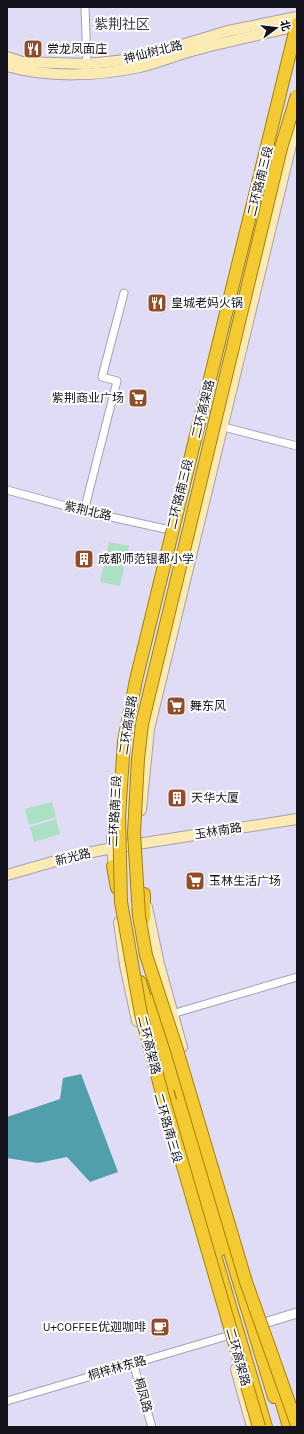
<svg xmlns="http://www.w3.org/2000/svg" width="304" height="1434" font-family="Karla,'Noto Sans SC',sans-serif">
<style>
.green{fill:#abe0c3}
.water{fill:#519ead}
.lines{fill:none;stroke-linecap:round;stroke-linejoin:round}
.minor-casing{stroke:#a49fb6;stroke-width:9}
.tertiary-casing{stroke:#a49fb6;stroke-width:11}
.secondary-casing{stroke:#a49fb6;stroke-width:12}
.trunk-casing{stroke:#a48109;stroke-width:14}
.minor{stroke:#fff;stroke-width:7}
.tertiary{stroke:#fff;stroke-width:9}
.secondary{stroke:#fbebb2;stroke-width:10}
.trunk{stroke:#f4ca33;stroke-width:12}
.trunk-bridge-casing{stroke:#a48109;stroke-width:14;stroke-linecap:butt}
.trunk-bridge{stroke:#f4ca33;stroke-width:12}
.labels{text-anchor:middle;stroke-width:4;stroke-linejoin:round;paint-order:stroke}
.poi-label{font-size:12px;fill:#14121b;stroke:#fff;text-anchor:start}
.street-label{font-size:12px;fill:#14121b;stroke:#fff}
.quarter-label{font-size:14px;fill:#3d384c;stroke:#fff}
</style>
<rect width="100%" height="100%" fill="#e1dcf5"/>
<!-- green -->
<g class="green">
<path d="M109,542L129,546L120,586L100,582Z"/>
<path d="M52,802L56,817L29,825L25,809Z"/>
<path d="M56,819L60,834L34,842L30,827Z"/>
</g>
<!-- water -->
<path class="water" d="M81,1074L118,1172L90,1182L67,1157L38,1163L7,1158V1117L60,1099L63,1078Z"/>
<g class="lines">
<defs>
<g id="minor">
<path d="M85,7L87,64"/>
<path d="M224,427L297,446"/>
<path d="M7,490L84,511L170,530"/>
<path d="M84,511L117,381L102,377L124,293"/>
<path d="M172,1014L297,977"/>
<path d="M133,1363L152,1427"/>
<path d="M7,1401L227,1336"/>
</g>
<path id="tertiary" d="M264,1323L297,1313"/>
<g id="secondary">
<path d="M7,57L22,62L87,64L135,59L228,31L297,17"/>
<path d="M7,66C48,78 98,76 140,67C160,62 179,54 199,49C231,40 264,34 297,26"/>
<path d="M141,810L149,729L297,120"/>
<path d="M114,873L112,839L114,809"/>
<path d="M7,875L73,856L112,848L297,819"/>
<path d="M147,907L159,964L182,1047"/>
<path d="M119,922L125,965L137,1021"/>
<path d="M236,1369L252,1427"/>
</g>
<g id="trunk">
<path d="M113,866L117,888"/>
<path d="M144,918V894"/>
<path d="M140,982L171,1085"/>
<path d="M155,999L165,1038L274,1397"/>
<path d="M164,1079L174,1115"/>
<path d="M177,1105L220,1250"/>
<path d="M211,1242L266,1427"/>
<path d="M277,1386L289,1427"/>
</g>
</defs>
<!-- minor casing -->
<use href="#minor" class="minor-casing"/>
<!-- tertiary casing -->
<use href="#tertiary" class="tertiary-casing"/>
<!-- secondary casing -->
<use href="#secondary" class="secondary-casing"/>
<!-- trunk casing -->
<use href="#trunk" class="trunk-casing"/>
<!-- minor -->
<use href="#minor" class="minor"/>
<!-- tertiary -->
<use href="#tertiary" class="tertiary"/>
<!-- secondary -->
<use href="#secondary" class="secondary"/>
<!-- trunk -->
<use href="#trunk" class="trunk"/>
<defs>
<g id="trunk-bridge">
<path d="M297,95L281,148L142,724L138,759L134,833L139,916L146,955L177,1050L246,1282L297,1425"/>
<path d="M259,1427L163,1097L141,1014L121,902L119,817L124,741L136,680L297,24"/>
</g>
</defs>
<!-- trunk-bridge casing -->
<use href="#trunk-bridge" class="trunk-bridge-casing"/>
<!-- trunk-bridge -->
<use href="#trunk-bridge" class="trunk-bridge"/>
</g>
<!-- icons -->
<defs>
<symbol id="restaurant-square" viewBox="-11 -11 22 22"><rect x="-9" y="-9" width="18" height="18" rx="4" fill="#934c28" stroke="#fff"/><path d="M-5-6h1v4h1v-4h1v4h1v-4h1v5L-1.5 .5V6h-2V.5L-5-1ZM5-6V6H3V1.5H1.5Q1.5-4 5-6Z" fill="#fff"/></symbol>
<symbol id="supermarket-square" viewBox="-11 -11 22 22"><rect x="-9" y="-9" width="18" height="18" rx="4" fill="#934c28" stroke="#fff"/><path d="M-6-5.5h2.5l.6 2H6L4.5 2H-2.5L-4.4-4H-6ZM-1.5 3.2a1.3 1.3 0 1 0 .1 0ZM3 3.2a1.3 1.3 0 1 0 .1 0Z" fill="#fff"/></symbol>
<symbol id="building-square" viewBox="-11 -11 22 22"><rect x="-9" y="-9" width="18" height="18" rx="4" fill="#934c28" stroke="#fff"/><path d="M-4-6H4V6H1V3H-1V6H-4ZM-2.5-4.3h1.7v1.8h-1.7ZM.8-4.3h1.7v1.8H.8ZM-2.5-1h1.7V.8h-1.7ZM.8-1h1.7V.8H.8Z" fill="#fff"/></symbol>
<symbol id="cafe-square" viewBox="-11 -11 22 22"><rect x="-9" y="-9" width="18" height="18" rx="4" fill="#934c28" stroke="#fff"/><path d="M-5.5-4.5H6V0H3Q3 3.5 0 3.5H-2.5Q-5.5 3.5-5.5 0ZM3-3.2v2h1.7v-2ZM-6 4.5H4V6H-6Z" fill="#fff"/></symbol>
</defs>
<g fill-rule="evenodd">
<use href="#restaurant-square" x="22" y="38" width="22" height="22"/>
<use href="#restaurant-square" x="146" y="292" width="22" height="22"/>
<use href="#supermarket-square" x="127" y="387" width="22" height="22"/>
<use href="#building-square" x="73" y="548" width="22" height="22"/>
<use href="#supermarket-square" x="165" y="695" width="22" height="22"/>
<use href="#building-square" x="166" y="787" width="22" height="22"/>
<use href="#supermarket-square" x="184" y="870" width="22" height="22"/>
<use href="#cafe-square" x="149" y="1316" width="22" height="22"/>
</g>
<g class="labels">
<!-- poi labels -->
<g class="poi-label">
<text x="47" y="53">尝龙凤面庄</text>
<text x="171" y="307">皇城老妈火锅</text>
<text x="124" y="402" text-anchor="end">紫荆商业广场</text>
<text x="98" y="563">成都师范银都小学</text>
<text x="190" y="710">舞东风</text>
<text x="191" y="802">天华大厦</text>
<text x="209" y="885">玉林生活广场</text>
<text x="146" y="1331" text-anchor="end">U+COFFEE优迦咖啡</text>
</g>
<!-- street labels -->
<g class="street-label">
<text transform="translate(153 52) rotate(-14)" y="4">神仙树北路</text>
<text transform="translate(260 181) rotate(-76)" y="4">二环路南三段</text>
<text transform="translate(203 409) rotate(-76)" y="4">二环高架路</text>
<text transform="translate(180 494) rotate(-76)" y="4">二环路南三段</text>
<text transform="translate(88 511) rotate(13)" y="4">紫荆北路</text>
<text transform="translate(128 725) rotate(-81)" y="4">二环高架路</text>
<text transform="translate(115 811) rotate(-87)" y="4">二环路南三段</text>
<text transform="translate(218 831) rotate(-9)" y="4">玉林南路</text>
<text transform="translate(73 857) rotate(-14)" y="4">新光路</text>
<text transform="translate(149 1045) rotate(76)" y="4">二环高架路</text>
<text transform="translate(168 1128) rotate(74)" y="4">二环路南三段</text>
<text transform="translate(238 1357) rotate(74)" y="4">二环高架路</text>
<text transform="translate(117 1368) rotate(-16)" y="4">桐梓林东路</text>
<text transform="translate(143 1395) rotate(74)" y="4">桐凤路</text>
</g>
<!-- quarter labels -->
<g class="quarter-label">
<text x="122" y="29">紫荆社区</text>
</g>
</g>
<!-- border -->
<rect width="304" height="1434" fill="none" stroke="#14121b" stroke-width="16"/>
<!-- north arrow -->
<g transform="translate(276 28) rotate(75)" stroke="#ffffff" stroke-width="3" paint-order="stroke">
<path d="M0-3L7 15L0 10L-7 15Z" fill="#14121b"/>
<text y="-6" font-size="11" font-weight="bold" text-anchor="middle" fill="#14121b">北</text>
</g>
</svg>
